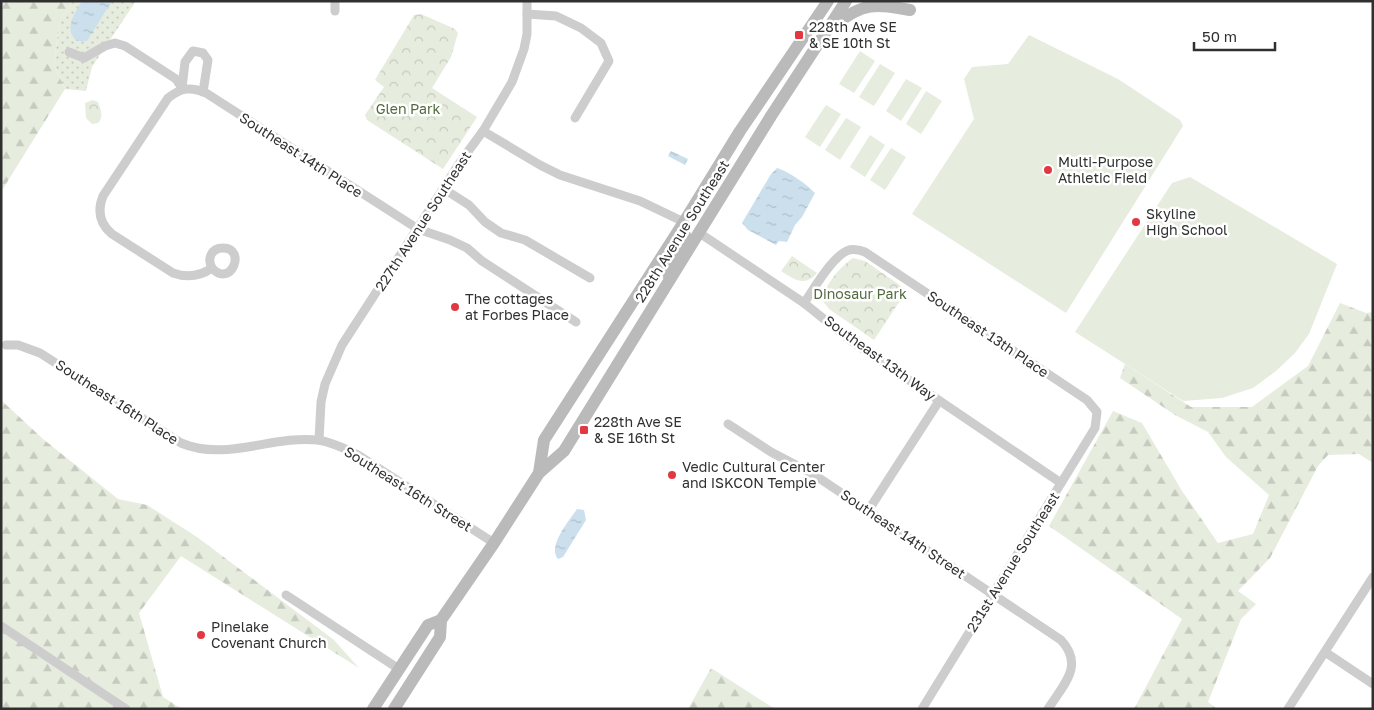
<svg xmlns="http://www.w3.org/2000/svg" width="1374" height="710" font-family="'Golos Text',sans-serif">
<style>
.grass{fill:url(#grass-dots)}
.forest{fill:url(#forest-firs)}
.park{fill:url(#park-crowns)}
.garden{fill:#e6ecde}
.water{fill:url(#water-ripples)}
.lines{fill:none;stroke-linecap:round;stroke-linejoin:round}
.minor{stroke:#cdcdcd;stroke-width:9}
.secondary{stroke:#bababa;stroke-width:12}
.poi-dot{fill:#e13842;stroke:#fff;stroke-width:2}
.labels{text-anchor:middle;stroke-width:5;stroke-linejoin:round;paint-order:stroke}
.poi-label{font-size:14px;fill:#303030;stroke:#fff;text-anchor:start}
.park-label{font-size:14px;fill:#526b3e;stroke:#fff}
.street-label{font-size:14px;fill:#303030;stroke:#fff}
</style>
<defs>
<pattern id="grass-dots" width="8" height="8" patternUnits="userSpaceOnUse" patternTransform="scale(1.25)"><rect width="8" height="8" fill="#e6ecde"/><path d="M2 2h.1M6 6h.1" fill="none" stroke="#c6cbbf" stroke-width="1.8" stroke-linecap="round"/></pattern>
<pattern id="forest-firs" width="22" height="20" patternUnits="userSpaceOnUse" patternTransform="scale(1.25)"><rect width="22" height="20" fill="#e6ecde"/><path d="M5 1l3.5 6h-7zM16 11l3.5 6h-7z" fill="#c6cbbf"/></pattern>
<pattern id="park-crowns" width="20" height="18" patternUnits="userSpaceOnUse" patternTransform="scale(1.25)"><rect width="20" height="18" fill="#e6ecde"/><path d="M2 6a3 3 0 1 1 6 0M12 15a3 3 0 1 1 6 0" fill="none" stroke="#c6cbbf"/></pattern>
<pattern id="water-ripples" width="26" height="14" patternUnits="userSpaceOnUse" patternTransform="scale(1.25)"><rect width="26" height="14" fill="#cbdfec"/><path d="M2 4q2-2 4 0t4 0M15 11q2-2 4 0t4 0" fill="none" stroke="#afc0cb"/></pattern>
</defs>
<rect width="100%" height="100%" fill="#fff"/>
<!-- grass -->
<path class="grass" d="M73,1H136L92,67L86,91L65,89L54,65L59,23Z"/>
<!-- forest -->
<g class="forest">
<path d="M1,1H73L59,23L54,65L65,89L1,192Z"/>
<path d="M1340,303L1366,313L1373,312V463L1359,454L1328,455L1318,466L1270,558L1238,591L1256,604L1241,619L1208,702L1217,709H1134L1182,619L1049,526L1113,411L1142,423L1182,491L1218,543L1253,534L1269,495L1226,457L1208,432L1175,415L1120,378L1125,364L1191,407H1252L1308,366Z"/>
<path d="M1,400L43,439L118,499L147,505L197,537L334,640L359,668L181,556L139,613L163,697L182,709H1Z"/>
<path d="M711,668L775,709H688Z"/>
</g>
<!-- park -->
<g class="park">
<path d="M421,14L455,29L458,33L451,57L432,88L477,117L443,169L367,120L365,115L384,87L375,80L414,15Z"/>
<path d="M93,100L98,102C101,110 104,117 98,123L92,124L86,118L85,103Z"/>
<path d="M792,256L817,273C805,287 795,280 781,271Z"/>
<path d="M853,258L865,261L907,290L874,340L829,309L822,300C826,283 840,267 853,258Z"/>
</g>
<!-- garden -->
<g class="garden">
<path d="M1029,35L1118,79L1180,120L1183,126L1066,313L912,214L974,119L964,79L972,67L1008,64Z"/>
<path d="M860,51L875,61L854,93L839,84Z"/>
<path d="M880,64L895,73L874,106L859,97Z"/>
<path d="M906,79L922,88L901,121L886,111Z"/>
<path d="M926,91L942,101L921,134L906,124Z"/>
<path d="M826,105L841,114L820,147L805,137Z"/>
<path d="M846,118L861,127L840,160L825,150Z"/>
<path d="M870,135L885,145L865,177L850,167Z"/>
<path d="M891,148L906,157L885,190L870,180Z"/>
<path d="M1190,177L1337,264L1309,334L1295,353L1276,371L1253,388L1222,398L1183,401L1075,332L1172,183Z"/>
</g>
<!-- water -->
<g class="water">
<path d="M82,1H112L87,41H77C63,29 75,13 82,1Z"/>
<path d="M671,151L688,159L685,165L668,156Z"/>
<path d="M777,168C791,173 805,183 815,193L802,217L795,225L787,242L779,241L776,245L748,230L742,223L771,174Z"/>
<path d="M577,509L584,510L586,520L563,557L558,559C547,546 569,521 577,509Z"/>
</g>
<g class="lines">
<!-- minor -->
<g class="minor">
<path d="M335,1V11"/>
<path d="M527,14L556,16L581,28L601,43L609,61L575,118"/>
<path d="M69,52L84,58L105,46L115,43L125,46L176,79L182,88"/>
<path d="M182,88L185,62L193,51L203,53L208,60L203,92"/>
<path d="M483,131L540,165L560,175L640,201L684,222"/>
<path d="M444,189L469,205L485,222L501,233L525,240L590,278"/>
<path d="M698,232L804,303L850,340L1061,483"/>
<path d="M212,268C207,259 211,248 223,248C247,248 231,289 212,268C199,277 187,278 173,273L112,234C100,224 97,211 103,196L168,98C181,88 190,86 206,93L418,229L450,240L467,248L482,261L576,322"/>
<path d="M804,303C814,289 833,255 849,250C854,249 860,250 865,252L1087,400L1097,412L1095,428L922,709"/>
<path d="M6,345H18L40,353L181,443C226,462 272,435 318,440C332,442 346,449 358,455L494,543"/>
<path d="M728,424L771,452L813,474L1061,640C1085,666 1063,685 1048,709"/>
<path d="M319,440L321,402L325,384L342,345L461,161L483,131L512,82L524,49L527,34V1"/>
<path d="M868,511L939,401"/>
<path d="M286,595L399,669"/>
<path d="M1,626L126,709"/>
<path d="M1325,652L1373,684"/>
<path d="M1288,709L1373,577"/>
</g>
<!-- secondary -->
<g class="secondary">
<path d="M835,25C863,2 876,4 910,10"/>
<path d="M670,279L666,267L685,235"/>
<path d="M539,473L544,440L684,222L740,131L828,1"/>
<path d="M373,709L428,625L441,620"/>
<path d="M394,709L440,637L441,620L494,543L539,473L564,451L771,116L846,1"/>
</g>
</g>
<!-- markers -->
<g class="poi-dot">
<rect x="794" y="30" width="10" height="10" rx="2.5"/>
<circle cx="1048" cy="170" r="5"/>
<circle cx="1136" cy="222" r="5"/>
<circle cx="455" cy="307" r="5"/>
<rect x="579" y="425" width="10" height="10" rx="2.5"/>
<circle cx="672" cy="475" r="5"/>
<circle cx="201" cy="635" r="5"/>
</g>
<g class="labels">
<!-- poi labels -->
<g class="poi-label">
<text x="809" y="32">228th Ave SE<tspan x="809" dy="16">&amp; SE 10th St</tspan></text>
<text x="1058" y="167">Multi-Purpose<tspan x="1058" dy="16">Athletic Field</tspan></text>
<text x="1146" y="219">Skyline<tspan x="1146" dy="16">High School</tspan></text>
<text x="465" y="304">The cottages<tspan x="465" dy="16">at Forbes Place</tspan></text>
<text x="594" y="427">228th Ave SE<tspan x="594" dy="16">&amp; SE 16th St</tspan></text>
<text x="682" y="472">Vedic Cultural Center<tspan x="682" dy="16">and ISKCON Temple</tspan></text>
<text x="211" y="632">Pinelake<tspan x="211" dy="16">Covenant Church</tspan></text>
</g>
<!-- park labels -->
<g class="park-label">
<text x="408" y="114">Glen Park</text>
<text x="860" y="299">Dinosaur Park</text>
</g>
<!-- street labels -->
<g class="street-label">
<text transform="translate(301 155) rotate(33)" y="5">Southeast 14th Place</text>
<text transform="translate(423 221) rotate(-57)" y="5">227th Avenue Southeast</text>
<text transform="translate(682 231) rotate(-58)" y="5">228th Avenue Southeast</text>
<text transform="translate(988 334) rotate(34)" y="5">Southeast 13th Place</text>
<text transform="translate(880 358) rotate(36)" y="5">Southeast 13th Way</text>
<text transform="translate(117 402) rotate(33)" y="5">Southeast 16th Place</text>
<text transform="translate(408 489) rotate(32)" y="5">Southeast 16th Street</text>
<text transform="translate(903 534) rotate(34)" y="5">Southeast 14th Street</text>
<text transform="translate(1013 562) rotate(-58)" y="5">231st Avenue Southeast</text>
</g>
</g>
<!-- border -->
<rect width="1374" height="710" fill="none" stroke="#303030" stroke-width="5"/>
<!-- scale -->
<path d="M1194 42v8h81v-8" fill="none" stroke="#303030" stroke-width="2.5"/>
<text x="1202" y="42" font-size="15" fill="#303030" stroke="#ffffff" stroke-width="4" paint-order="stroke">50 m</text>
</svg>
